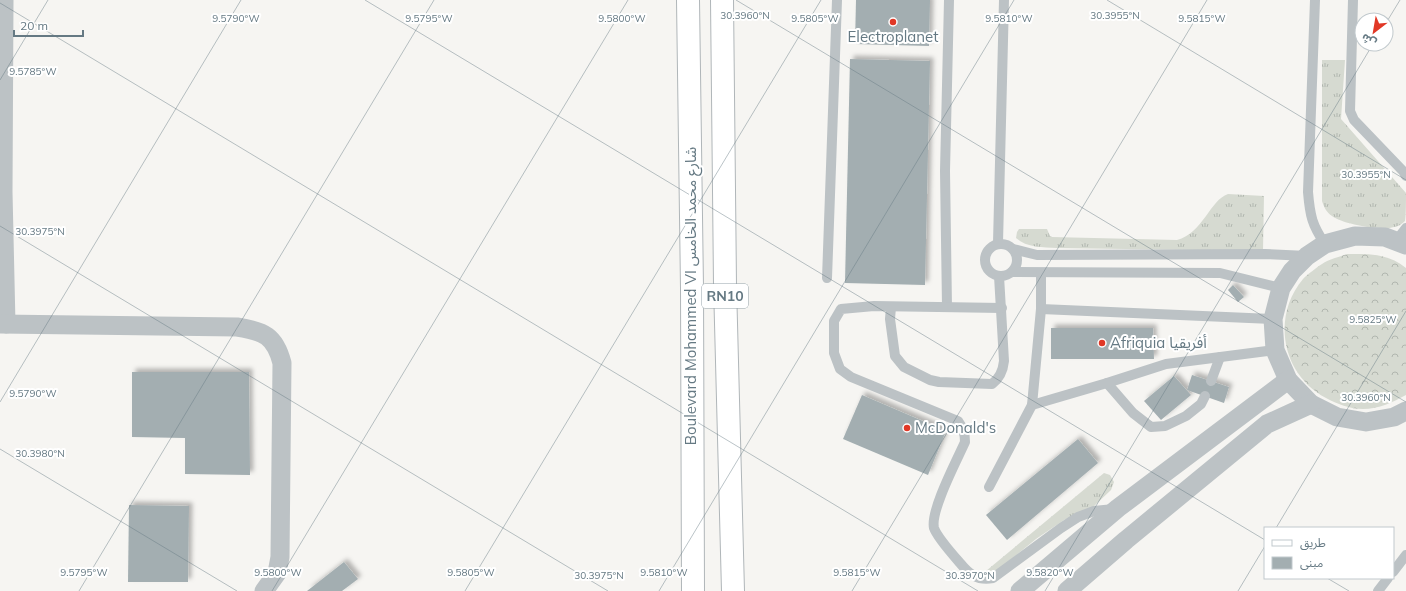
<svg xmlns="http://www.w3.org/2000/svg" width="1406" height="591" font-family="Mulish,'Noto Sans Arabic',sans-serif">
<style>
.grass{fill:url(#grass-tufts)}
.forest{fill:url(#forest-crowns)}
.building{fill:#a3aeb1;filter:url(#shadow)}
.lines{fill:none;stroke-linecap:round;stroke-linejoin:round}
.primary-casing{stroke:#b0b6b9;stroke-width:24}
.service{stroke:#bcc2c5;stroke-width:10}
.minor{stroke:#bcc2c5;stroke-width:19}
.primary{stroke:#fff;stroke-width:22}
.ticks{fill:none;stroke:#657983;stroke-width:1;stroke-opacity:0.45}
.poi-dot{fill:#e13826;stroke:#fff;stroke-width:1.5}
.labels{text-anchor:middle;stroke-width:4;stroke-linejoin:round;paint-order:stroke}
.shield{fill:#fff;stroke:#93a1a8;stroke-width:1}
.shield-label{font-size:14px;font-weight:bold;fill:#657983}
.poi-label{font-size:15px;fill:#657983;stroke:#fff;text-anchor:start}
.street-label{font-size:15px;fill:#657983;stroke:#fff}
.ticks-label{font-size:10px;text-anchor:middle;fill:#657983;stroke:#fff;stroke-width:4;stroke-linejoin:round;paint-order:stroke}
</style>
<defs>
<pattern id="grass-tufts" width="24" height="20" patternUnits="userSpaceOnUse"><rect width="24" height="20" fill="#d6dad1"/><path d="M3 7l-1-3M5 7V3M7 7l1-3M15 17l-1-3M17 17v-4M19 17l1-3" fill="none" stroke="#b1b6af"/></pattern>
<pattern id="forest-crowns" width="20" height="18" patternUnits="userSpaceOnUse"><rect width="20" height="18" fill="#d6dad1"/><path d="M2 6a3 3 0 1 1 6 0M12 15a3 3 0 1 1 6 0" fill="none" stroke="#b1b6af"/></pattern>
<filter id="shadow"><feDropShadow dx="3.5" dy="-3.5" stdDeviation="2" flood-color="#0004"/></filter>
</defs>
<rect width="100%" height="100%" fill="#f6f5f2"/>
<!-- grass -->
<g class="grass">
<path d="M1322,60H1345L1341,119L1406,193C1406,200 1406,216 1405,221C1403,223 1398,227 1394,227C1381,231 1342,224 1332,216C1326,212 1324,207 1322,201Z"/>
<path d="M1228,194L1264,196L1263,251L1057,248C1043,247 1027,248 1016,238L1017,232L1019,229H1047L1050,236L1052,237L1177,240C1203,233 1210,200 1228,194Z"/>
<path d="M1104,473L1110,475L1114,482L1111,490L1092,508L1064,520L1036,539L1003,566L990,574L986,571Z"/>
</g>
<!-- forest -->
<path class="forest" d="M1347,254C1370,254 1387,253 1406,268V395C1393,402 1379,409 1363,409C1350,409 1337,404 1326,398C1282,375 1271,317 1303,279C1308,274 1316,268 1322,264C1329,259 1339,257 1347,254Z"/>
<!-- building -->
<g class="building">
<path d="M856,0H930L929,46L855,44Z"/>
<path d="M850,59L930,61L925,285L845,283Z"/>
<path d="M1233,285L1244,297L1238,302L1228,290Z"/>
<path d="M1051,328H1153L1154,359H1051Z"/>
<path d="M132,372H249L250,475L185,474V438L132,437Z"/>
<path d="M1192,375L1229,387L1224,403L1187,390Z"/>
<path d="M1174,376L1191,395L1161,420L1144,401Z"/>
<path d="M862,395L946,431L928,475L843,439Z"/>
<path d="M1078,439L1098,463L1007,540L986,515Z"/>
<path d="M129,505L189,506L188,582H128Z"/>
<path d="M344,562L358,579L342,591H307Z"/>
</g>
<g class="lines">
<defs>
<g id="primary">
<path d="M688,0L692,288L693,591"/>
<path d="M722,0L725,285L733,591"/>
</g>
</defs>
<!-- primary casing -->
<use href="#primary" class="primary-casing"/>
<!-- service -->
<g class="service">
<path d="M1315,0L1308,192C1310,216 1312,225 1325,244"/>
<path d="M1353,0L1350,111L1354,120L1403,171L1406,176"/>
<path d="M1396,241L1406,228"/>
<path d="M998,243L1004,0"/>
<circle cx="1001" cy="260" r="16"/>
<path d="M1013,249L1037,255L1265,254L1307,256"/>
<path d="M1012,272L1220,273L1281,288"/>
<path d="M827,278L837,0"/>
<path d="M891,307L890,319L895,356L904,367L930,380L939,382L992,384C1000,378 1003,371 1004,361L999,276"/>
<path d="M947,307L945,171L949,0"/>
<path d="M1002,308L874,306L841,309L834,321V353L840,369L851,377L958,421C963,428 965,433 965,442C957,460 930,511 934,528C937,537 953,555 960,563C969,574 977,581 993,578L1061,528L1078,517L1094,511L1114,509"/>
<path d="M1041,309L1273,319"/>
<path d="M1211,381L1220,357"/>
<path d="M1107,383L1133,413L1151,427L1165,426L1186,416L1201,404L1205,396"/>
<path d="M1032,405L1107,383L1166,364L1275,350"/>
<path d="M989,487L1032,405L1041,309V273"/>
<path d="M1393,572L1406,555"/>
<path d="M1378,591L1388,578"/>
</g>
<!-- minor -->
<g class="minor">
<path d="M4,0L3,192L6,324"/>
<path d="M1406,245L1385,237L1355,236L1325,244L1307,256L1292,271L1281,288L1273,319L1275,350L1288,380L1311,404L1337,417L1366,422L1394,417L1406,411"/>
<path d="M0,324L237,327C264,331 275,336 282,363L280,557L277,573L264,591"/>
<path d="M1020,591L1118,508L1288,380"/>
<path d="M1067,591L1126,540L1267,424L1311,404"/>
</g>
<!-- primary -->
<use href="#primary" class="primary"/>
</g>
<!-- ticks -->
<path class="ticks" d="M365,0L1265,540M736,0L1406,402M1107,0L1406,180M0,3L978,591M1386,23L1400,0M0,80L48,0M0,226L608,591M0,402L241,0M0,449L237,591M1276,528L1406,311M1327,578L1349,591M79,591L434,0M272,591L628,0M465,591L821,0M659,591L1014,0M852,591L1207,0M1045,591L1373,44M1238,591L1265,546"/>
<!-- markers -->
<g class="poi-dot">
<circle cx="893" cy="22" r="4"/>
<circle cx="1102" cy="343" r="4"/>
<circle cx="907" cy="428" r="4"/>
</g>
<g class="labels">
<!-- shield labels -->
<rect class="shield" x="702" y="284" width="46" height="24" rx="3"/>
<g class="shield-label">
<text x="725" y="301">RN10</text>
</g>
<!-- poi labels -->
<g class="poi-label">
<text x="893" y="42" text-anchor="middle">Electroplanet</text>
<text x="1110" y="348">Afriquia أفريقيا</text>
<text x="915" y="433">McDonald's</text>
</g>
<!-- street labels -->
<g class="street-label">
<text transform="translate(691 296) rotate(-90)" y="5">Boulevard Mohammed VI شارع محمد الخامس</text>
</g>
</g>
<g class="ticks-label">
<text x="745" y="19">30.3960°N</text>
<text x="1115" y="19">30.3955°N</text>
<text x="236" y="22">9.5790°W</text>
<text x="429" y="22">9.5795°W</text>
<text x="622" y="22">9.5800°W</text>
<text x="815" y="22">9.5805°W</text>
<text x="1009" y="22">9.5810°W</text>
<text x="1202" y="22">9.5815°W</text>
<text x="33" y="75">9.5785°W</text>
<text x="1366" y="178">30.3955°N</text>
<text x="40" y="235">30.3975°N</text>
<text x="1373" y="323">9.5825°W</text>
<text x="33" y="397">9.5790°W</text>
<text x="1366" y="401">30.3960°N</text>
<text x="40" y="457">30.3980°N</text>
<text x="84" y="576">9.5795°W</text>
<text x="278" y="576">9.5800°W</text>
<text x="471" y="576">9.5805°W</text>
<text x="664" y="576">9.5810°W</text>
<text x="857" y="576">9.5815°W</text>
<text x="1050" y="576">9.5820°W</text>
<text x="599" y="579">30.3975°N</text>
<text x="970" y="579">30.3970°N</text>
</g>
<!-- legend -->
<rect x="1264" y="527" width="130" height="52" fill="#ffffff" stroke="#c1c9cd"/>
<rect x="1272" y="540" width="20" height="6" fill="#ffffff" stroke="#c1c9cd"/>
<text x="1300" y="547" font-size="12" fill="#657983">طريق</text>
<rect x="1272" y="557" width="20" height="12" fill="#a3aeb1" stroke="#c1c9cd"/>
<text x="1300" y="567" font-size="12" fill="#657983">مبنى</text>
<!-- north arrow -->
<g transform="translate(1374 32) rotate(211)"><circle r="19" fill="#ffffff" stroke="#c1c9cd"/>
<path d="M0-3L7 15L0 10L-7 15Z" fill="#e13826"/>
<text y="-6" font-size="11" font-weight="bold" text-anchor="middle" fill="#657983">ش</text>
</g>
<!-- scale -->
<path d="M14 30v6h69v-6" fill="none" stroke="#657983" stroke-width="2"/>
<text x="20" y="30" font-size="12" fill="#657983" stroke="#ffffff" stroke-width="3" paint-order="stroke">20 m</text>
</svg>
